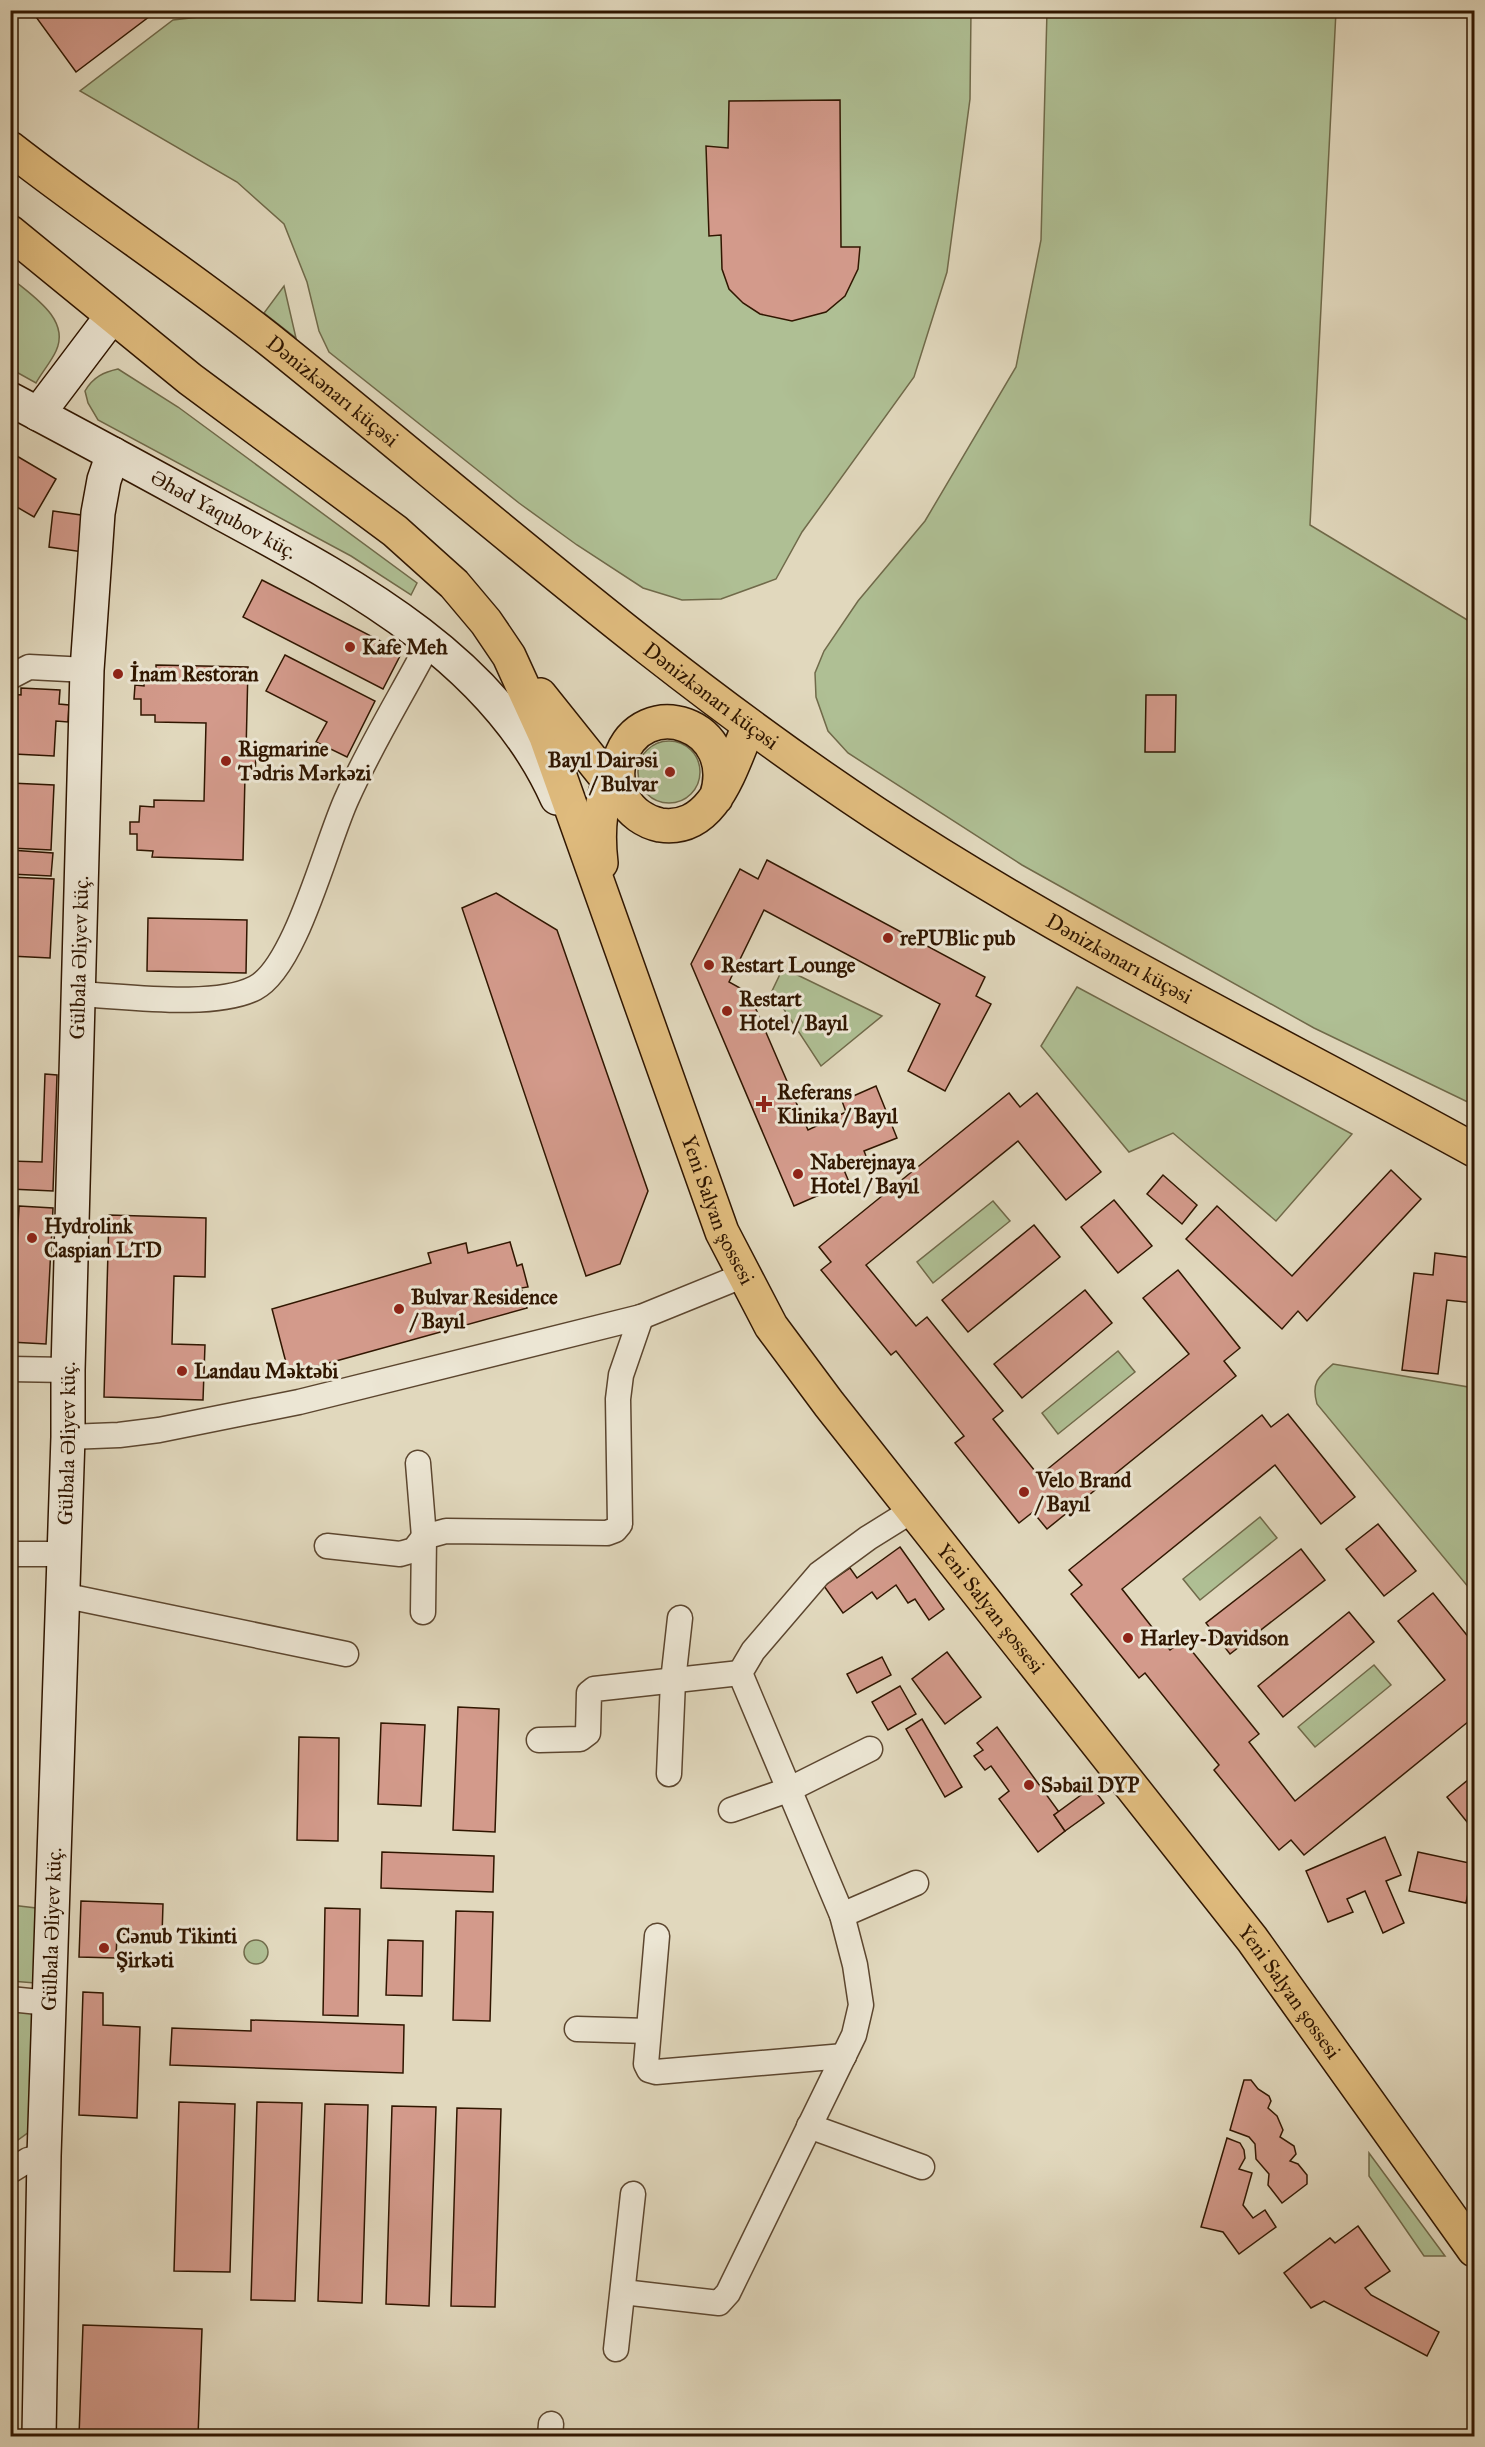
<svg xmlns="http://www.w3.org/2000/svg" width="1485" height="2447" font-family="'IM FELL Great Primer',serif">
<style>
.green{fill:#afbf94;stroke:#706a4a;stroke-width:1.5}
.building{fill:#d39a8b;stroke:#301600;stroke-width:1.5}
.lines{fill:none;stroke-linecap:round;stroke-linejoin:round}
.street-casing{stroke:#5c462f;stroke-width:27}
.secondary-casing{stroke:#301600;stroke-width:36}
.highway-casing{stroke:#301600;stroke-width:36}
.street{stroke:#ece6d4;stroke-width:24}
.secondary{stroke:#ece6d4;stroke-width:33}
.highway{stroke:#e0bc7e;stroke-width:33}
.poi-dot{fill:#8f2418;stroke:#ece6d4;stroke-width:2}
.labels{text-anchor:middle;stroke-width:6;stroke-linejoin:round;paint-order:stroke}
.street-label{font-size:21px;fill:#301600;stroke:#ece6d4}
.poi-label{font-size:21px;font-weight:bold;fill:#301600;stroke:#ece6d4;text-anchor:start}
</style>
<rect width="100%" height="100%" fill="#e1d8bd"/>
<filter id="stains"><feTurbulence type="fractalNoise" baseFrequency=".00333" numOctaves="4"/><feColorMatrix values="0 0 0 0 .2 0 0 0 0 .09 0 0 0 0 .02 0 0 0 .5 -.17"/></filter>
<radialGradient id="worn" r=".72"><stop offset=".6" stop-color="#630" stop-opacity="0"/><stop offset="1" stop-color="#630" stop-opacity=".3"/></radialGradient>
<!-- green -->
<g class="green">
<path d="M251,11H971L970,99L947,272L914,377L802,532L776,579L721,599L682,600L643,588L577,545L519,503L329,352L319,331L307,282L284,224L237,182L80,91L173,20Z"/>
<path d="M1047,11H1336L1310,525L1474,624V1105L1314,1028L1022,865L848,753L828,731L816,697L815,673L824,651L858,601L925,521L1016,367L1041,240Z"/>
<path d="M11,278C31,295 71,319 56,351C51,362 42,372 36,383L11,369Z"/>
<path d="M284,286L296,338L264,313Z"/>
<path d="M118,369L178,407L417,583L411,595L351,556L98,420L88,403L85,391C93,377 104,372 118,369Z"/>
<circle cx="669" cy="772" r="31"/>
<path d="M783,968L882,1016L821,1066L772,991Z"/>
<path d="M1077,987L1352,1134L1276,1221L1173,1133L1129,1152L1041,1046Z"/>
<path d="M993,1201L1010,1221L933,1283L917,1262Z"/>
<path d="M1118,1351L1135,1372L1058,1434L1042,1413Z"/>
<path d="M1333,1364L1474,1388V1594L1317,1404C1311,1383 1318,1377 1333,1364Z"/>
<path d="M1260,1517L1277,1538L1200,1600L1183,1579Z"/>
<path d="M1374,1665L1391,1685L1315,1747L1298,1727Z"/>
<path d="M11,1905L36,1908L35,1983L11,1981Z"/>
<circle cx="256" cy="1952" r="12"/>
<path d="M10,2007L34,2009L33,2129L11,2145Z"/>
<path d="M1369,2153L1445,2256H1424L1369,2176Z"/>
</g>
<!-- building -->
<g class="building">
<path d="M45,10H158L76,72L36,17Z"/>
<path d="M840,100L841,247H860L858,269L845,296L826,312L792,321L760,314L743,303L729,289L722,269L721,235L709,236L706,146L728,148L729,101Z"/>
<path d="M10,452L56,479L34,517L10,503Z"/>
<path d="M53,511L88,516L83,552L49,547Z"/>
<path d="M262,580L402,652L383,689L243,617Z"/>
<path d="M285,655L375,701L347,757L316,742L327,722L266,691Z"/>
<path d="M156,665L248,667L246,753H256L255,776H245L243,860L152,857L153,851L137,850V834H130V822H139L140,806L154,807V800L204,801L206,723L155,722V715H141V699H134L135,685L144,686V670H156Z"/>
<path d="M21,688L60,690L59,704L69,705L68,722L56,721L54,756L14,754L15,734H10V722H15V710H10V694L21,695Z"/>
<path d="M1146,695H1176L1175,752H1145Z"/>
<path d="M10,783L54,785L51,850L10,848Z"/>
<path d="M10,850L53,853L51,876L10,874Z"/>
<path d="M767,860L985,977L976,996L991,1004L945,1091L908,1071L940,1004L764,910L729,982L749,993L808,1130L846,1112L842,1101L876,1086L897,1138L864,1151L868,1161L844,1170L849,1182L794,1206L691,964L740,869L758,879Z"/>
<path d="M10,877L54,879L50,958L10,956Z"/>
<path d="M496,893L557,930L648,1191L620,1264L586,1276L462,908Z"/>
<path d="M148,918L247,920L246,973L147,971Z"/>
<path d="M45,1074L57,1075L53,1191L10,1189V1161L42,1162Z"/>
<path d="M1009,1093L1020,1107L1037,1093L1101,1172L1066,1200L1018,1141L866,1265L916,1326L927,1317L1003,1411L993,1419L1039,1476L1189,1354L1143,1298L1178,1270L1240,1348L1224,1361L1236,1376L1047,1529L1033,1512L1019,1523L955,1443L964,1436L896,1351L891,1355L821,1270L831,1262L819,1247Z"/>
<path d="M1391,1170L1421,1199L1307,1321L1298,1311L1282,1329L1186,1239L1217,1206L1292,1276Z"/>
<path d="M1163,1175L1197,1205L1182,1224L1147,1194Z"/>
<path d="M1114,1200L1152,1246L1118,1273L1081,1227Z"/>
<path d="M19,1206L53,1208L46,1344L10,1342V1260L16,1261Z"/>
<path d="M109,1215L206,1218L205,1277L174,1276L172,1344L205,1345L203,1400L104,1397Z"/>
<path d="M1034,1225L1060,1257L968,1332L942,1300Z"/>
<path d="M510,1242L517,1266L522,1264L528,1287L521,1288L527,1308L289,1374L272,1309L431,1263L428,1253L466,1243L468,1253Z"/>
<path d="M1435,1253L1474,1258V1303L1447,1300L1438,1374L1402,1370L1414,1273L1433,1275Z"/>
<path d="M1085,1290L1112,1323L1022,1398L994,1364Z"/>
<path d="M1288,1414L1355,1497L1321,1524L1275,1465L1122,1589L1170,1650L1183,1640L1259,1734L1249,1742L1295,1801L1445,1680L1398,1621L1433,1593L1474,1644V1717L1304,1855L1291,1840L1279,1850L1214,1770L1219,1765L1145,1673L1139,1678L1071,1594L1082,1585L1069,1570L1262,1415L1271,1427Z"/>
<path d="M1378,1524L1416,1571L1384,1596L1346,1549Z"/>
<path d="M900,1547L944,1609L929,1620L915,1599L908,1603L896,1585L877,1599L872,1592L843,1613L824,1586L850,1568L857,1578Z"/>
<path d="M1301,1549L1325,1580L1230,1654L1206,1623Z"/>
<path d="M1349,1612L1374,1642L1283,1717L1258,1686Z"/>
<path d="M947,1652L981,1697L945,1724L912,1679Z"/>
<path d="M882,1657L891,1675L857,1693L847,1674Z"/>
<path d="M900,1686L916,1714L888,1730L872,1702Z"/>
<path d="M458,1707L499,1709L495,1832L453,1830Z"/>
<path d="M922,1719L962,1787L945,1797L906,1729Z"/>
<path d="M381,1723L425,1725L421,1806L378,1804Z"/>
<path d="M997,1727L1059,1812L1054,1815L1065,1831L1038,1852L999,1799L1009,1791L991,1766L985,1770L974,1756L983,1750L977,1743Z"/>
<path d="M299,1737L339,1738L338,1841L297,1840Z"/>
<path d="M1474,1775V1824L1471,1827L1447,1797Z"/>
<path d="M1092,1787L1104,1803L1065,1831L1054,1815Z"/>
<path d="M1385,1837L1401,1875L1386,1881L1404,1923L1383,1933L1365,1891L1347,1899L1353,1912L1328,1922L1306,1871Z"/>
<path d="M382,1852L494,1856L493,1892L381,1888Z"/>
<path d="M1418,1852L1474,1864L1466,1903L1409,1891Z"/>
<path d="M81,1901L163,1904L162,1936L117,1934L116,1958L79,1957Z"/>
<path d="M325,1908L360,1909L358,2016L323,2015Z"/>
<path d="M456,1911L493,1912L490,2021L453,2020Z"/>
<path d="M388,1940L423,1941L422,1996L386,1995Z"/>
<path d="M83,1992L103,1993V2025L140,2027L137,2118L79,2115Z"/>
<path d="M251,2020L404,2025L403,2073L170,2065L172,2028L251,2031Z"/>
<path d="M1244,2080H1251L1258,2089L1269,2096L1271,2101L1268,2108L1277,2116L1283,2130L1280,2137L1294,2146L1296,2154L1290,2161L1298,2164L1307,2175V2184L1282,2203L1268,2185L1269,2174L1256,2159L1255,2144L1249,2137L1230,2130Z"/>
<path d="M179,2102L235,2104L230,2272L174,2271Z"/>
<path d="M257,2102L302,2103L295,2301L251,2300Z"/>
<path d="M325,2104L368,2105L362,2303L318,2301Z"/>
<path d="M392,2106L436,2107L429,2306L386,2304Z"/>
<path d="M457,2108L501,2109L495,2307L451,2306Z"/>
<path d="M1227,2138L1240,2143L1244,2150L1245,2158L1239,2169L1252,2173L1243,2205L1253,2218L1265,2210L1276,2227L1239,2254L1223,2232L1201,2227Z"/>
<path d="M1358,2226L1390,2271L1365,2288L1371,2295L1439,2332L1427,2356L1324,2301L1311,2308L1284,2273L1330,2238L1335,2243Z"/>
<path d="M83,2325L202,2329L198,2436H79Z"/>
</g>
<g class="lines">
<defs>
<g id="street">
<path d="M10,677L29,667L87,670"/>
<path d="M78,994C125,996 214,1009 255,988C296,967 326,843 347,798C371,744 403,693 430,641"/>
<path d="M10,1369L68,1370"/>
<path d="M68,1437L119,1435L159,1430L299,1402L641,1317L742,1276"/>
<path d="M418,1463L424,1537L423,1612"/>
<path d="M327,1546L400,1554L414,1550L424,1537L446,1531L607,1533L615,1530L620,1524L618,1399L621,1375L641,1317"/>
<path d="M10,1554H64"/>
<path d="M62,1595L346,1654"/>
<path d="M539,1740L580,1739L588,1733L589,1693L594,1689L740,1673"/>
<path d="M669,1774L673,1681L680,1618"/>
<path d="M731,1810L788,1790L870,1749"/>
<path d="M842,1915L916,1883"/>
<path d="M657,1936L646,2064L649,2070L656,2072L844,2056"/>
<path d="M10,1999L49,2003"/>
<path d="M577,2029L648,2031"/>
<path d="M809,2126L922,2167"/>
<path d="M10,2171L28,2160L44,2156"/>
<path d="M623,2292L719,2303L728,2293L854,2035L861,2005L855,1965L842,1915L740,1673L753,1651L819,1574L868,1538L913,1510"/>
<path d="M616,2349L633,2194"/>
<path d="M550,2436L551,2424"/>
</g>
<g id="secondary">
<path id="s1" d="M10,399C80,436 150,474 219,512C348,582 494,657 557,798"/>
<path d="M38,414L112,316"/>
<path id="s2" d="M39,2436L44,2156L68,1437V1370L87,670L98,513L104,480L113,454"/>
</g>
<g id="highway">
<path id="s3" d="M10,148C97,216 190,276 276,345C474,504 663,673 875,813C1066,939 1274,1040 1474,1150"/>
<path id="s4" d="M10,232L190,379L395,531L454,584L486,622L509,656L546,737L722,1232L771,1326L829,1404L1252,1939L1474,2250"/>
<path d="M540,695L624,800"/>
<path d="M716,798C741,724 642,691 620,759C616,772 618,787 624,799C631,812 645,822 660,825C715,833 731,766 749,726"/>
<path d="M601,863C597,829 600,799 615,768"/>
</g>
</defs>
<!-- street casing -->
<use href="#street" class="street-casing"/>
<!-- secondary casing -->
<use href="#secondary" class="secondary-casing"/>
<!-- highway casing -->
<use href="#highway" class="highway-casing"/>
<!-- street -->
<use href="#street" class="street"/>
<!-- secondary -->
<use href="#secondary" class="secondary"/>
<!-- highway -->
<use href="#highway" class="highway"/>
</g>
<!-- markers -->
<g class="poi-dot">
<circle cx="350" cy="647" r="6"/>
<circle cx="118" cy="674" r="6"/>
<circle cx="226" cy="761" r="6"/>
<circle cx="670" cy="772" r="6"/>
<circle cx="888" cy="938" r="6"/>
<circle cx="709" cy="965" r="6"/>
<circle cx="727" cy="1011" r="6"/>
<path d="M761 1095h6v6h6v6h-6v6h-6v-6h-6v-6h6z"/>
<circle cx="798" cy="1174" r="6"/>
<circle cx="32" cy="1238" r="6"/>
<circle cx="399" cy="1309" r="6"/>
<circle cx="182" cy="1371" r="6"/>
<circle cx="1024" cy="1492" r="6"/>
<circle cx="1128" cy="1638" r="6"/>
<circle cx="1029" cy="1785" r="6"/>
<circle cx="104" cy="1948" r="6"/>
</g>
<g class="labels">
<!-- street labels -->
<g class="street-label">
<text dy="7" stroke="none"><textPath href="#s3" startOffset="404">Dənizkənarı küçəsi</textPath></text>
<text dy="7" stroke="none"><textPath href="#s1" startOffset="243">Əhəd Yaqubov küç.</textPath></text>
<text dy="7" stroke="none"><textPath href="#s3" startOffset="890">Dənizkənarı küçəsi</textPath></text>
<text dy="7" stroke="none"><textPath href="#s3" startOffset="1376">Dənizkənarı küçəsi</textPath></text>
<text dy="7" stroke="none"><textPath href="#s2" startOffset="1479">Gülbala Əliyev küç.</textPath></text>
<text dy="7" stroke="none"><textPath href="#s4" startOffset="1250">Yeni Salyan şossesi</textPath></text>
<text dy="7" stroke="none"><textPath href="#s2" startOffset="993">Gülbala Əliyev küç.</textPath></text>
<text dy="7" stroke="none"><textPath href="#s4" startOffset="1736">Yeni Salyan şossesi</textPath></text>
<text dy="7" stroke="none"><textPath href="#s2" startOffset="507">Gülbala Əliyev küç.</textPath></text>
<text dy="7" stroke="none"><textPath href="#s4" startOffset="2222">Yeni Salyan şossesi</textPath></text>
</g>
<!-- poi labels -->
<g class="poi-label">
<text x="362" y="654">Kafe Meh</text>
<text x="130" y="681">İnam Restoran</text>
<text x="238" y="756">Rigmarine<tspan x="238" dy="24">Tədris Mərkəzi</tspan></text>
<text x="658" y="767" text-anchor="end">Bayıl Dairəsi<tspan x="658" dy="24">/ Bulvar</tspan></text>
<text x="900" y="945">rePUBlic pub</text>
<text x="721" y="972">Restart Lounge</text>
<text x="739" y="1006">Restart<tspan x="739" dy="24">Hotel / Bayıl</tspan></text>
<text x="777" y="1099">Referans<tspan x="777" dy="24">Klinika / Bayıl</tspan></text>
<text x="810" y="1169">Naberejnaya<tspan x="810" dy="24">Hotel / Bayıl</tspan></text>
<text x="44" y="1233">Hydrolink<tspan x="44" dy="24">Caspian LTD</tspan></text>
<text x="411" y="1304">Bulvar Residence<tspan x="411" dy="24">/ Bayıl</tspan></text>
<text x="194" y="1378">Landau Məktəbi</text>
<text x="1036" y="1487">Velo Brand<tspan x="1036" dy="24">/ Bayıl</tspan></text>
<text x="1140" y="1645">Harley-Davidson</text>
<text x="1041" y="1792">Səbail DYP</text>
<text x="116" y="1943">Cənub Tikinti<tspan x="116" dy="24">Şirkəti</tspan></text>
</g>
</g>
<!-- margin -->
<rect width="1485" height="2447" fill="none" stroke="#e1d8bd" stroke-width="36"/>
<rect x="12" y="12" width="1461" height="2423" fill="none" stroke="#301600" stroke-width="3"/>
<rect x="18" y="18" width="1449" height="2411" fill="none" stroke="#301600" stroke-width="1.5"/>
<rect width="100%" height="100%" filter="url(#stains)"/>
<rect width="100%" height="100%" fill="url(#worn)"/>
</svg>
